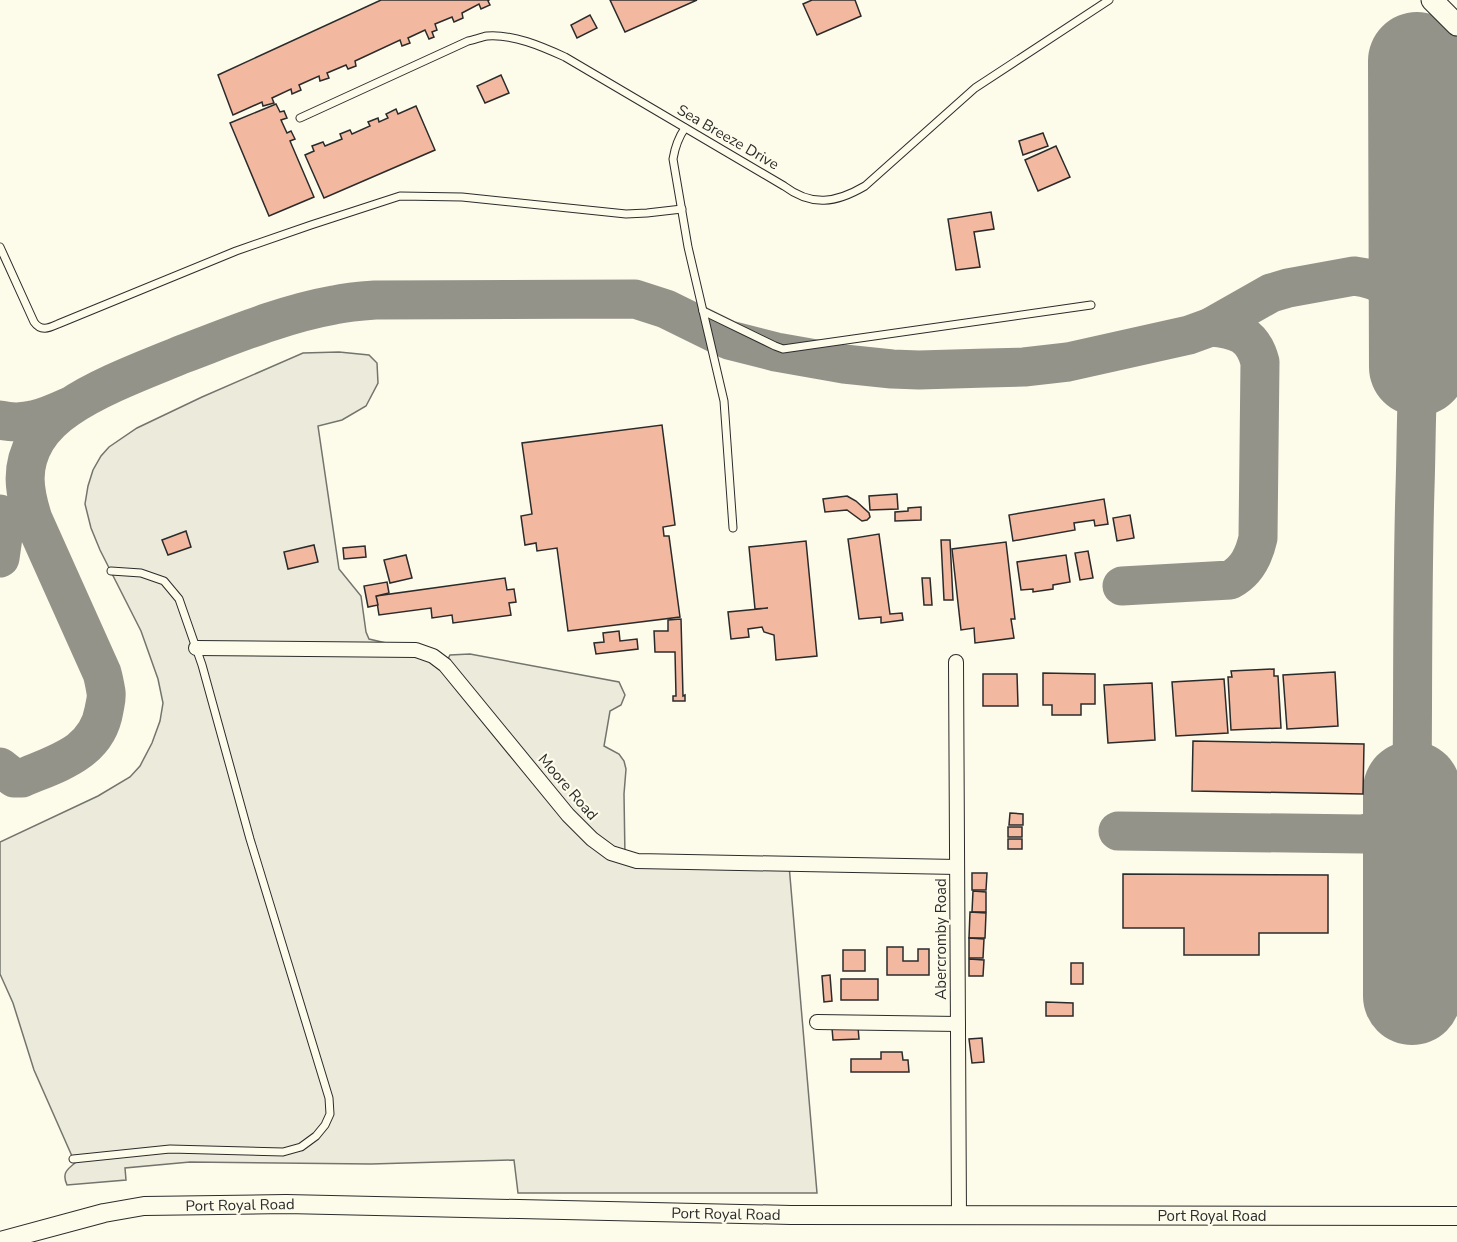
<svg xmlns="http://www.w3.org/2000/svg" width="1457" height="1242" font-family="'Nunito Sans',sans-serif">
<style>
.green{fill:#ecebdb;stroke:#74746e;stroke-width:1.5}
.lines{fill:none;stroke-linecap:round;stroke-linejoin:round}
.taxiway{stroke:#94938a;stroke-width:39}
.runway{stroke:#94938a;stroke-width:98}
.building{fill:#f2b8a0;stroke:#2b2b2b;stroke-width:1.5}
.service-casing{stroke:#2b2b2b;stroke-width:9}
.minor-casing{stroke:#2b2b2b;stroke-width:16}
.secondary-casing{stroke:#2b2b2b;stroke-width:20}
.primary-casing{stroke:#2b2b2b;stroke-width:23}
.service{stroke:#fdfbea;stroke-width:7}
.minor{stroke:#fdfbea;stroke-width:14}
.secondary{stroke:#fdfbea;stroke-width:18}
.primary{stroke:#fdfbea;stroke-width:21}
.labels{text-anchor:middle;stroke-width:4.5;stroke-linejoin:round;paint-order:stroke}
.street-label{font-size:15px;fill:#2b2b2b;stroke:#fdfbea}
</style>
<rect width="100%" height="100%" fill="#fdfbea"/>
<!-- green -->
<path class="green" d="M339,352L369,355L377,363L378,383L366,406L342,420L318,426L339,569L361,596L366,632L369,639L416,650L445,665L450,655L470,654L619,682L625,695L621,705L610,711L604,746L619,754L624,761L626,769L624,794L625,857L789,865L817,1193H518L514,1160L371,1164L190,1162L125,1168L126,1180L67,1185C62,1174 66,1170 75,1163L34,1070L13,1003L0,974V842L98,796L130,777L140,766L152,743L160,721L163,703L158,679L141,631L100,550L91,528L85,504L88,486L93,470L101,456L109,447L137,428L202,397L303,353Z"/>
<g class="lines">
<!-- taxiway -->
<g class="taxiway">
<path d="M0,420C25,426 46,417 68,407"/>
<path d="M0,514L3,537L0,558"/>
<path d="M1122,586L1230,580C1247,571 1254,556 1258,538L1260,362C1253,335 1237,329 1211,327"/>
<path d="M0,767L14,778H22C57,763 97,753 104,710C105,704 107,698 106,692C105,686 104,680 102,673L33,519C24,491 20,467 36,440C44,427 56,416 68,408C100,386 147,369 183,354C231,336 283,314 334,305C348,302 361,301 375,300L635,299L666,309L729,340L776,352L844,364L892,369L919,370L987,368L1024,367L1068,362L1189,335L1211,327L1271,293L1288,288L1354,276C1382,279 1403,293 1412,320C1420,346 1418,375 1417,402C1416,431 1416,460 1415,488C1412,589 1413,689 1412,790C1405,816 1389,830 1362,834L1118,831"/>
</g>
<!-- runway -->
<g class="runway">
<path d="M1417,61L1418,367"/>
<path d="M1412,790V996"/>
</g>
</g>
<!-- building -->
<g class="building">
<path d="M381,0H489L488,1L490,5L481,9L479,4L462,13L463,18L454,22L452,17L435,24L437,30L432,32L434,37L429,39L425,30L408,38L410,43L402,46L400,40L355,61L356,66L348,69L346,65L327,73L329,78L320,81L319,76L299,85L301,90L292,94L291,89L272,98L274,103L263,106L262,102L233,115L218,75Z"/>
<path d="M610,0H697L625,32Z"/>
<path d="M812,0H855L861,16L817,35L803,4Z"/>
<path d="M590,15L597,28L577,38L571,25Z"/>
<path d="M501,75L509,93L485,103L477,86Z"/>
<path d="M276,104L280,112L284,111L287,118L281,120L287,133L291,131L295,139L290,141L314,197L269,216L230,123Z"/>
<path d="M416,106L435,150L324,198L305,155L314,151L312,146L323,142L325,146L342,139L340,134L350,130L352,134L370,126L368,122L378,118L379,122L388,118L386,114L396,109L398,114Z"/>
<path d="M1043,133L1048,146L1023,155L1019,141Z"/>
<path d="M1056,146L1070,177L1038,191L1025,160Z"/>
<path d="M991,212L994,229L974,232L980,267L956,270L948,219Z"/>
<path d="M662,425L675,525L663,527L664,536H669L680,617L568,631L557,548L537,551L536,543L525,545L521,516L532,514L522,443Z"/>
<path d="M897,494L898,509L870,510L869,496Z"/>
<path d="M847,496L856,501L869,513L870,517L867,520L862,521L847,510L825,512L823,499Z"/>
<path d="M1104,499L1108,524L1095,526L1094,520L1074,523L1075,530L1013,541L1009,515Z"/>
<path d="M921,507V520L895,521V512L908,511V508Z"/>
<path d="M1130,515L1134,538L1117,541L1113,518Z"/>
<path d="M186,531L191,547L168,555L162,540Z"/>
<path d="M879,534L890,614L902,613L903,620L881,623V617L859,619L848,539Z"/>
<path d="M941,540H950L953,600H944Z"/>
<path d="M806,541L817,656L776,660L774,635L764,632L762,627L748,629L749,637L731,639L728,612L768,608L755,609L749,547Z"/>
<path d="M1006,542L1015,619H1011L1014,638L975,643L974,628L961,630L952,549Z"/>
<path d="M314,545L318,562L288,569L284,552Z"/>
<path d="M365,546L366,557L344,559L343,548Z"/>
<path d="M1088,551L1093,578L1080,580L1075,553Z"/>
<path d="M406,555L412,578L390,583L384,560Z"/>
<path d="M1066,555L1070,582L1053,585V589L1033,592V589L1021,590L1017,562Z"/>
<path d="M505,578L507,590L514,589L516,602L509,603L511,615L453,623L452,615L432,618L431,608L379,615L376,596Z"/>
<path d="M922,578H930L932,605H924Z"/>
<path d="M387,582L389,593L376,596L378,605L368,607L364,586Z"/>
<path d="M681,619L683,696L685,695V701H673V696H676L675,652H655L654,631H668V620Z"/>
<path d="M619,631L620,641L637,639L638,649L596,654L594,643L604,642L603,633Z"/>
<path d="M1274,669V676H1278L1281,728L1231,730L1228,677H1232L1231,671Z"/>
<path d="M1335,672L1338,726L1287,729L1283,675Z"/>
<path d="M1043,673L1095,674V704H1081V715H1052V705H1043Z"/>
<path d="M983,674H1017L1018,706H983Z"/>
<path d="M1224,679L1228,733L1176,736L1172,682Z"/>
<path d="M1152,683L1155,740L1108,743L1104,685Z"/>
<path d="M1193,741L1364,744L1363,794L1192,791Z"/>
<path d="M1010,813L1023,814V825H1009Z"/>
<rect x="1008" y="827" width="14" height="10"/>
<rect x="1008" y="839" width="14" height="10"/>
<path d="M972,873H987L986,890H972Z"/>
<path d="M1123,874L1328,875V933H1259V955H1184V928H1123Z"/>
<path d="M973,891L986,892V912H972Z"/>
<path d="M970,912L986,913L985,938H969Z"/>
<path d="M969,938L984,939L983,958H969Z"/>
<path d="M887,947H903V961H918V949H929V975H887Z"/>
<rect x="843" y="950" width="22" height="21"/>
<path d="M969,959L984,960L983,976H969Z"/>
<rect x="1071" y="963" width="12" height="21"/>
<path d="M830,975L832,1001L824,1002L822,976Z"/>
<rect x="841" y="979" width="37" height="21"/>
<path d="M1046,1002L1073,1003V1016H1046Z"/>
<path d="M858,1027L859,1039L833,1040L832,1028Z"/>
<path d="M982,1038L984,1062L972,1063L969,1039Z"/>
<path d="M881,1052H902L903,1060H908L909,1072H851V1059H881Z"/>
</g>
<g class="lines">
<defs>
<g id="service">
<path d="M300,118L468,41C474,40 481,37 487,36C513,34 541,46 565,57L784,186C812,207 836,203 865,186L975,88L1109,0"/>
<path d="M685,128C678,138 675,147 673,159L688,247L724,401L733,528"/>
<path d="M0,247L34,322C41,332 49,328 58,324L236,251L311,225L400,196L462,197L626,214L647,213L682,209"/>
<path d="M703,311L775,346L783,349L1091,305"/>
<path d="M73,1159L170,1149L283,1152L301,1147L316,1136L325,1125L330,1114L329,1098L250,839L202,665L179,599L164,581L141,573L111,571"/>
</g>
<g id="minor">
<path d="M196,648L416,650L433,656L445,665L568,815L592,839L611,853L637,861L957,867"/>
<path d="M956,662L959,1216"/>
<path d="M817,1022L958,1024"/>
</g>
<path id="secondary" d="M0,1241L104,1213L144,1206L286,1204L791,1215L1457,1216"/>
<path id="primary" d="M1432,0L1457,25"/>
</defs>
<!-- service casing -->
<use href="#service" class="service-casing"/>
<!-- minor casing -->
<use href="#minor" class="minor-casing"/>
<!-- secondary casing -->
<use href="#secondary" class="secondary-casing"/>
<!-- primary casing -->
<use href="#primary" class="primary-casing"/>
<!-- service -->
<use href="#service" class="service"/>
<!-- minor -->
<use href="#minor" class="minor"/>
<!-- secondary -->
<use href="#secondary" class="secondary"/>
<!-- primary -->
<use href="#primary" class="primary"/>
</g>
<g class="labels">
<!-- street labels -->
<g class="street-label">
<text transform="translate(728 137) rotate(30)" y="5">Sea Breeze Drive</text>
<text transform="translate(568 787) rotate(49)" y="5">Moore Road</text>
<text transform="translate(941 939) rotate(-90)" y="5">Abercromby Road</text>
<text transform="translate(240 1205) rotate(-1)" y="5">Port Royal Road</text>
<text transform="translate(726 1214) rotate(1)" y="5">Port Royal Road</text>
<text x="1212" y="1221">Port Royal Road</text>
</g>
</g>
</svg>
